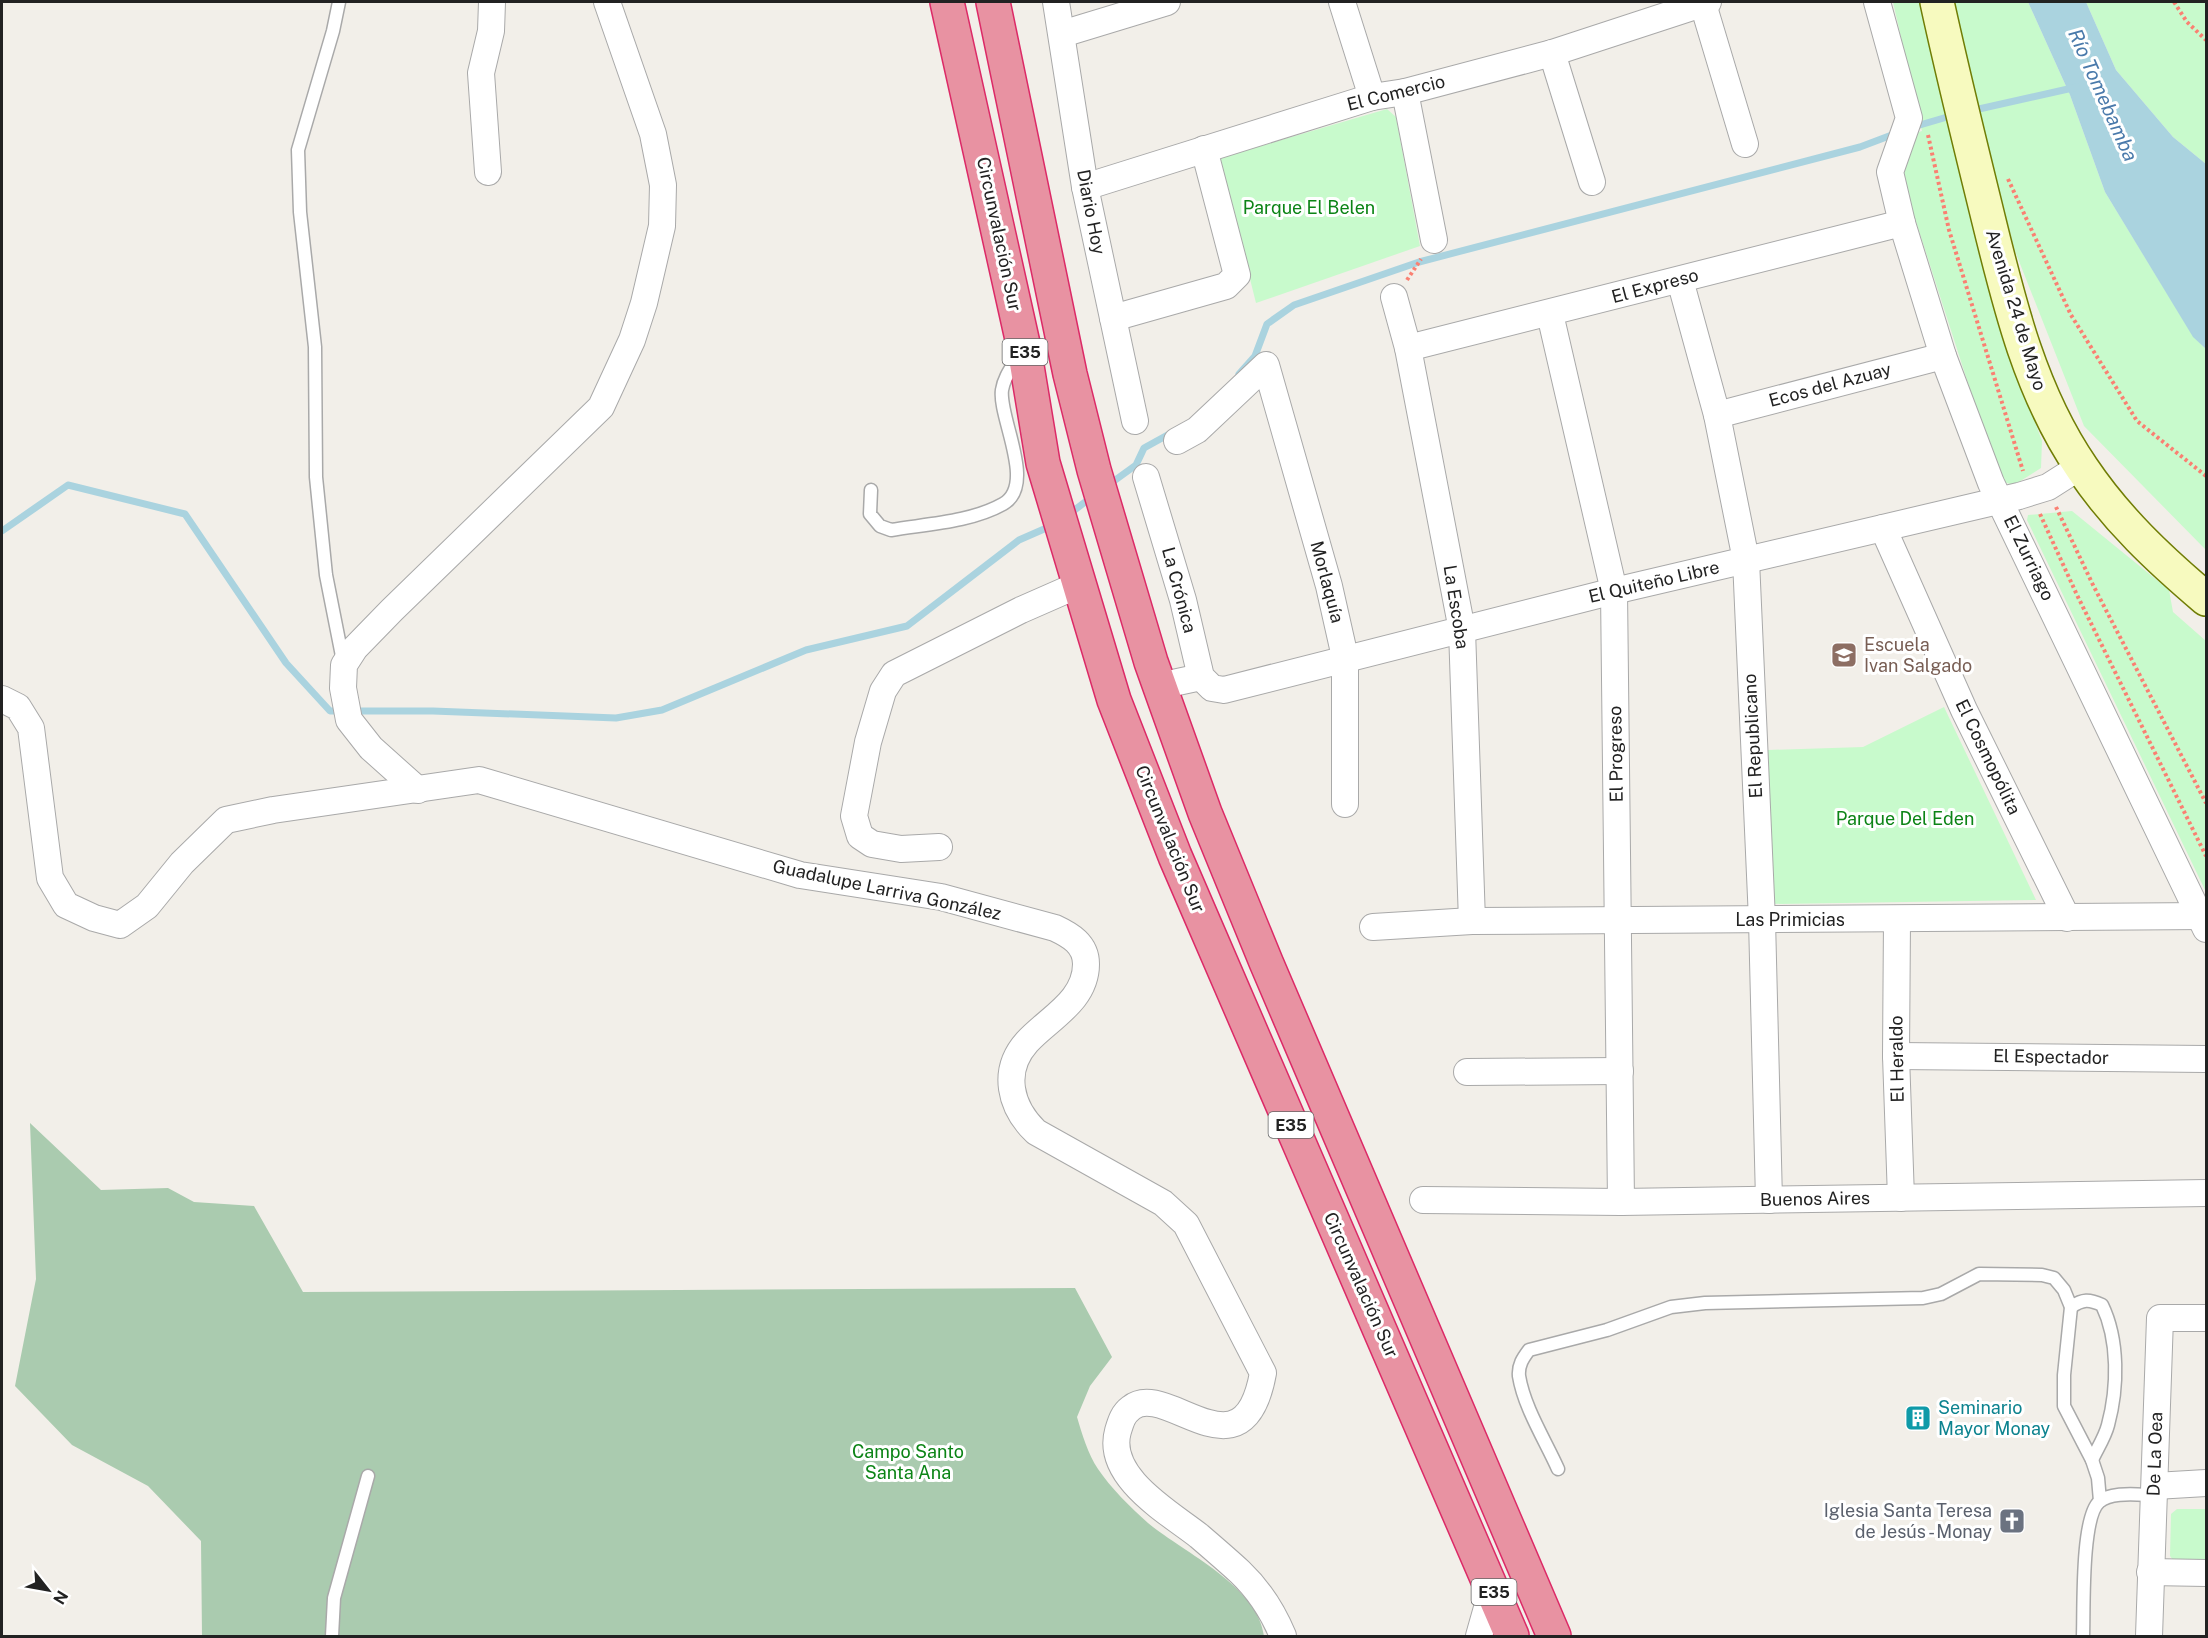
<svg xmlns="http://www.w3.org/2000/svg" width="2208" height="1638" font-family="'Public Sans',sans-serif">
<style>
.cemetery{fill:#aacbaf}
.park{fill:#c8facc}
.water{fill:#aad3df}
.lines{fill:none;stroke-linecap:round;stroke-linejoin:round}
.stream{stroke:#aad3df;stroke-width:7}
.lane-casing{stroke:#a9a9a9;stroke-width:15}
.street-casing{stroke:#a9a9a9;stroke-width:28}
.secondary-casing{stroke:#707d05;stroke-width:36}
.highway-casing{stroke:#dc2a67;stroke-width:36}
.path{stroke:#fa8072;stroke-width:4;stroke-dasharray:3 3;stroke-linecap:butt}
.lane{stroke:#fff;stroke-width:12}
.street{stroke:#fff;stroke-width:26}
.secondary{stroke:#f7fabf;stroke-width:33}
.highway{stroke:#e892a2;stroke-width:33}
.labels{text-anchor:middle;stroke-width:6;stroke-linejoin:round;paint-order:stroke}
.shield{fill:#fff;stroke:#646464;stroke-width:1.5}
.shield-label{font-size:16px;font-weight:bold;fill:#222}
.street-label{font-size:18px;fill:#222;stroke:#fff}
.park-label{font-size:18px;fill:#0c8416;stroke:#fff}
.education-label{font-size:18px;fill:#785e54;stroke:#fff;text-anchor:start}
.culture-label{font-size:18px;fill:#0d838f;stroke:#fff;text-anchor:start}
.worship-label{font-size:18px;fill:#5b616d;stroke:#fff;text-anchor:end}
.water-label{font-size:20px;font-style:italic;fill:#4a7aab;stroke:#fff}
</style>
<rect width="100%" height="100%" fill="#f2efe9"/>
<!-- cemetery -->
<path class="cemetery" d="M30,1123L101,1190L168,1188L194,1202L254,1206L303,1292L1075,1288L1112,1357L1090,1386L1077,1417C1082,1434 1088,1454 1098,1469C1110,1487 1131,1508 1148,1523C1183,1552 1258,1586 1264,1636H202L201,1541L148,1486L72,1445L15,1386L36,1279Z"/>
<!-- park -->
<g class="park">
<path d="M1893,2H1926L1947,122L1986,277L2005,341L2042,441L2041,468L2014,485L2003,482L1995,467L1890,141L1922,131Z"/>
<path d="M1950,2H2028L2070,95L2105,192L2193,336L2206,349V550L2084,426L2015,251Z"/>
<path d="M2086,2H2206V164L2173,137L2116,70Z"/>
<path d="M1387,109L1396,117L1420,246L1256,303L1220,158Z"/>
<path d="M2072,511L2169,590L2173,612L2206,641V892L2027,520L2028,515Z"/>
<path d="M1944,707L2036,900L1771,904L1768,750L1863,747Z"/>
<path d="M2177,1509H2206V1564L2173,1560L2170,1556L2171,1514Z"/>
</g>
<!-- water -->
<path class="water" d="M2028,2H2086L2116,70L2173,137L2206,164V349L2193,337L2105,192L2070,95Z"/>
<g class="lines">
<!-- stream -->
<g class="stream">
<path d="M1970,111L2077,87"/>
<path d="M1913,127L1954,115"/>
<path d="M1239,374L1255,356L1267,324L1294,305L1419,262L1860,147L1897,133"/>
<path d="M1107,486L1136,465L1144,448L1173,432"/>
<path d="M1068,515L1093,496"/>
<path d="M2,531L68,485L185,514L286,663L330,711H433L616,718L662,710L806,650L907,626L1019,540L1051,526"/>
</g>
<defs>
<g id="lane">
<path d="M339,2L333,31L298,150L300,212L315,347L316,477L326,575L343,661"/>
<path d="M871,490L870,514L880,526L891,530C927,524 971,522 1003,504C1037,485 998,417 1002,390C1004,377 1012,367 1018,357"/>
<path d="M2071,1307C2083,1299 2089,1299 2102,1305C2119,1340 2118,1388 2108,1425C2105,1437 2097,1449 2092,1460"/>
<path d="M1558,1469C1545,1440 1524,1407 1519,1376C1518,1365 1523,1358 1529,1350L1607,1330L1671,1307L1705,1303L1923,1298L1941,1294L1979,1274L2042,1275L2054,1278L2064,1290L2071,1307L2064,1375V1406L2092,1460L2098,1478L2100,1501"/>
<path d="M332,1636L334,1598L368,1476"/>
<path d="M2083,1636C2084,1611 2081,1518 2099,1502C2111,1491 2139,1495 2154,1495"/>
</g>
<g id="street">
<path d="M1056,2L1085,187L1135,421"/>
<path d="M1342,2L1372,97"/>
<path d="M1877,2L1909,118L1890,172L1902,223L1943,356L1991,483L2206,929"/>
<path d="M1703,4L1745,144"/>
<path d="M1062,34L1167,2"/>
<path d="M1552,53L1592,182"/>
<path d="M1405,92L1434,240"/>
<path d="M488,172L481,73L491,31L492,2"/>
<path d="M1085,187L1372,97L1405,92L1552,53L1708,2"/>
<path d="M1680,280L1717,415L1746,560L1762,920L1769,1200"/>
<path d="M1394,297L1408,348L1462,630L1472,921"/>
<path d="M1550,314L1614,591L1621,1202"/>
<path d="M1113,318L1226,286L1237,275L1204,149"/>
<path d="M1408,348L1902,223"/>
<path d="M1717,415L1943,356"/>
<path d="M1177,441L1197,430L1266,365L1329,586L1345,657V804"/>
<path d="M1146,477L1183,600L1201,677L1212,688L1224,690L1614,591L2019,496L2048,487L2081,466"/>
<path d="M1883,528L1964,710L2067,918"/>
<path d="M1159,686L1201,677"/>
<path d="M2,699L18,707L31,728L50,878L66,905L94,918L120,925L147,906L182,863L226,820L273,810L479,780L800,875L941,897L1055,928C1070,935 1086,944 1086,964C1086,1001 1049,1018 1027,1042C1001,1071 1010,1107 1036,1132L1163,1203L1186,1224L1263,1373C1243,1484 1166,1379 1131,1408C1123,1414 1121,1421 1118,1431C1105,1477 1170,1513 1199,1536C1213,1548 1227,1560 1240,1572C1259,1590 1273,1612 1283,1636"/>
<path d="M418,790L371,748L349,720L343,688L344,665L355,648L392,610L601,407L632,340L644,303L662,226L663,185L653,134L607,2"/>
<path d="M939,847L901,849L872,844L860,836L854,816L868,742L883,691L894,674L1021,610L1078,585"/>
<path d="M1897,920L1896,1056L1901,1198"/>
<path d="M1373,927L1472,921L2206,916"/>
<path d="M1896,1056L2206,1059"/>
<path d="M1467,1072L1620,1071"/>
<path d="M1423,1200L1621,1202L2206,1193"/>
<path d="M2155,1486L2206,1483"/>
<path d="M2150,1572L2206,1573"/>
<path d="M1479,1636L1492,1590L1489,1582"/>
<path d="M2149,1636L2160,1318H2206"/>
</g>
<path id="secondary" d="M1937,2C1952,71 1969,140 1986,209C2008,299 2029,391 2082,468C2117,520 2159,559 2206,599"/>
<g id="highway">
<path d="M947,2L1024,348L1043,463L1114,700L1175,856L1512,1636"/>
<path d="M993,2L1070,374L1094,470L1151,662L1205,813L1266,962L1554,1636"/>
</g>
</defs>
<!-- lane casing -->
<use href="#lane" class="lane-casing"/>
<!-- street casing -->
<use href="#street" class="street-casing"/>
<!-- secondary casing -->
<use href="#secondary" class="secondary-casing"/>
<!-- highway casing -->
<use href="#highway" class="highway-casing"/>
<!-- path -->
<g class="path">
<path d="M2174,2L2187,22L2206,40"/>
<path d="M1928,135L1949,230L2023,471"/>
<path d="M2008,179L2071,315L2137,421L2206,476"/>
<path d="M1407,280L1421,259"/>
<path d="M2056,507L2093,585L2206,803"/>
<path d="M2040,514L2077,595L2206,856"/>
</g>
<!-- lane -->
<use href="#lane" class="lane"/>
<!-- street -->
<use href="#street" class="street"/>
<!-- secondary -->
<use href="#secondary" class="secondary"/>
<!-- highway -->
<use href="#highway" class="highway"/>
</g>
<!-- icons -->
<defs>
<symbol id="school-square" viewBox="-11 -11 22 22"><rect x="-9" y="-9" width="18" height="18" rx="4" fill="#8d6e63" stroke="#fff"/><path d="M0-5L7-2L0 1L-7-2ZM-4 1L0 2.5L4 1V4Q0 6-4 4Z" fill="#fff"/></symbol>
<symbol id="building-square" viewBox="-11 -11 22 22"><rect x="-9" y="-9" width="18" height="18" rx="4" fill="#0f9aa8" stroke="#fff"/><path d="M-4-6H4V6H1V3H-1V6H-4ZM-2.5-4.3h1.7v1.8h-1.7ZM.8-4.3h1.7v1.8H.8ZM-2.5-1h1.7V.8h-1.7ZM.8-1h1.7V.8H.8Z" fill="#fff"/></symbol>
<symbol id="church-square" viewBox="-11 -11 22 22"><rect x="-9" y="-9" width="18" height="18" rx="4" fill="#6b7280" stroke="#fff"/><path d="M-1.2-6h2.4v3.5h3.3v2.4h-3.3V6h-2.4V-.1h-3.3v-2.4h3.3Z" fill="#fff"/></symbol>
</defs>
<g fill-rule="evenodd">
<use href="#school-square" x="1829" y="640" width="30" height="30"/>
<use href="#building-square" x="1903" y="1403" width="30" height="30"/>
<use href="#church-square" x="1997" y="1506" width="30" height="30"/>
</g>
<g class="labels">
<!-- shield labels -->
<g class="shield">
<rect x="1002.5" y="339" width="45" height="26" rx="4.5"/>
<rect x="1268.5" y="1112" width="45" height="26" rx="4.5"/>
<rect x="1471.5" y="1579" width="45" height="26" rx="4.5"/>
</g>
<g class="shield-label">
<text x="1025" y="358">E35</text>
<text x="1291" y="1131">E35</text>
<text x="1494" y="1598">E35</text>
</g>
<!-- street labels -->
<g class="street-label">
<text transform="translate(1396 93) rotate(-14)" y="6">El Comercio</text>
<text transform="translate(1091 212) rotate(79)" y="6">Diario Hoy</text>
<text transform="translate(999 234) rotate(78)" y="6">Circunvalación Sur</text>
<text transform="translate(1655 286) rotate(-15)" y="6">El Expreso</text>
<text transform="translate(2016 310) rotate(73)" y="6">Avenida 24 de Mayo</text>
<text transform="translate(1830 385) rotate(-15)" y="6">Ecos del Azuay</text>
<text transform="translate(2029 558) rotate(64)" y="6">El Zurriago</text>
<text transform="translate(1327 582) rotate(75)" y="6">Morlaquía</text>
<text transform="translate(1654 582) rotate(-13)" y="6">El Quiteño Libre</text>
<text transform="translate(1179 590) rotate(75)" y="6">La Crónica</text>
<text transform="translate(1456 607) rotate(81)" y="6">La Escoba</text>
<text transform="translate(1753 736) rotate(-93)" y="6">El Republicano</text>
<text transform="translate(1616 754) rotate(-91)" y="6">El Progreso</text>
<text transform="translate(1988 757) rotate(64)" y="6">El Cosmopólita</text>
<text transform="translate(1170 839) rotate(68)" y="6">Circunvalación Sur</text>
<text transform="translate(887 890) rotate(12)" y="6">Guadalupe Larriva González</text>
<text x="1790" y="926">Las Primicias</text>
<text transform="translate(2051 1057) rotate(1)" y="6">El Espectador</text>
<text transform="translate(1897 1059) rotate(-91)" y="6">El Heraldo</text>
<text transform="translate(1815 1199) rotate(-1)" y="6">Buenos Aires</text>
<text transform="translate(1361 1285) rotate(66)" y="6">Circunvalación Sur</text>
<text transform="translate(2155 1454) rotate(-88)" y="6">De La Oea</text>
</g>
<!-- park labels -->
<g class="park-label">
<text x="1309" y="214">Parque El Belen</text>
<text x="1905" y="825">Parque Del Eden</text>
<text x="908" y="1458">Campo Santo<tspan x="908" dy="21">Santa Ana</tspan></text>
</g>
<!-- education labels -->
<g class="education-label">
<text x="1864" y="651">Escuela<tspan x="1864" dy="21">Ivan Salgado</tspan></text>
</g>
<!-- culture labels -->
<g class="culture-label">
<text x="1938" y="1414">Seminario<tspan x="1938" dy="21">Mayor Monay</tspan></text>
</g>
<!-- worship labels -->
<g class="worship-label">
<text x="1992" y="1517">Iglesia Santa Teresa<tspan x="1992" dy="21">de Jesús - Monay</tspan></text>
</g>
<!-- water labels -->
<g class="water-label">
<text transform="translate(2103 95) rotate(66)" y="7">Río Tomebamba</text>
</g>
</g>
<!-- border -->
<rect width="2208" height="1638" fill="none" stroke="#222222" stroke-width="6"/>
<!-- north arrow -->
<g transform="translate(48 1590) rotate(121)" stroke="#ffffff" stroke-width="4.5" paint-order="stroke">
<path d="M0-4.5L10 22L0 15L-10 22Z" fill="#222222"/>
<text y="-9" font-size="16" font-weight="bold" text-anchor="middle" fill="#222222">N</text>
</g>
</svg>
